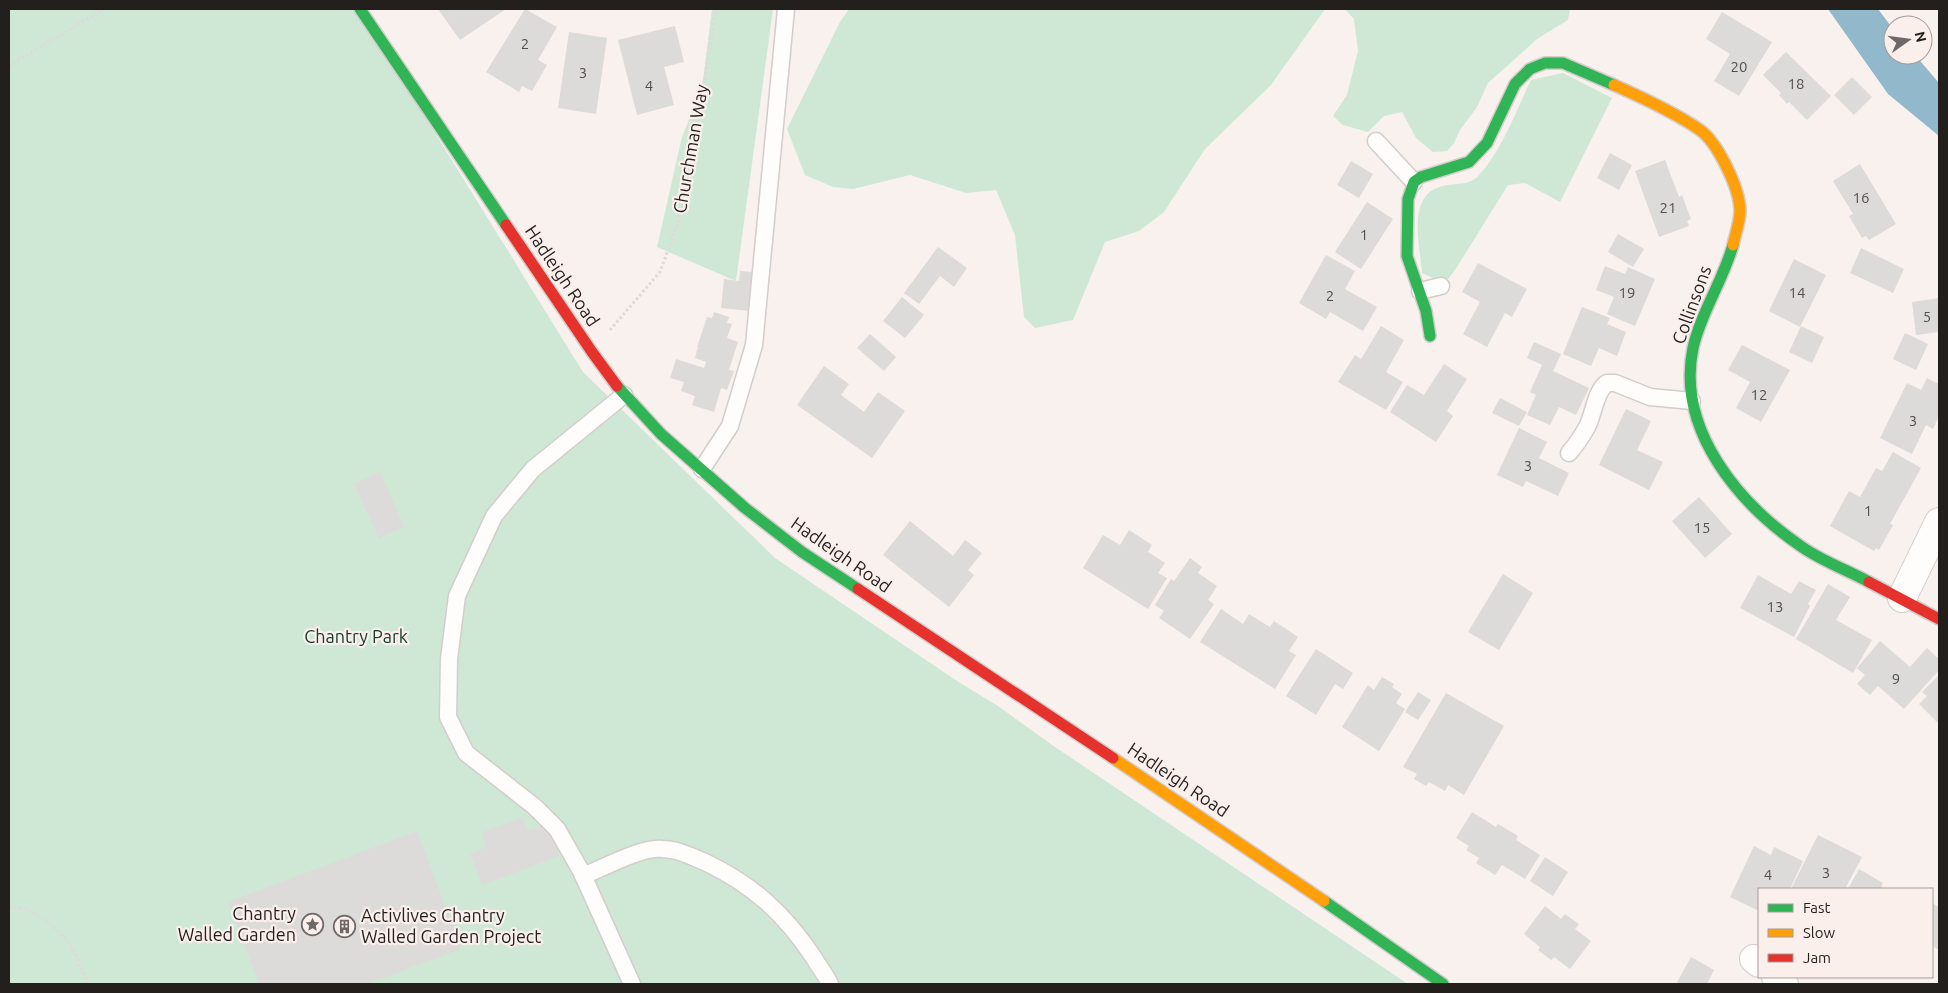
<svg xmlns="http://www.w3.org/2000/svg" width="1948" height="993" font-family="Ubuntu,sans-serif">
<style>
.green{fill:#cee8d5}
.water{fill:#92b8cb}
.building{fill:#dddada}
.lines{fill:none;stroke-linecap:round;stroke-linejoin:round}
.lane-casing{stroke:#d3cdcb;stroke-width:19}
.street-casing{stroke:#d3cdcb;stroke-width:30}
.fast-casing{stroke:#d3cdcb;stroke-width:14}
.slow-casing{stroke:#d3cdcb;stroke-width:14}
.jam-casing{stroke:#d3cdcb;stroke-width:14}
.path{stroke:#dcdada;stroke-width:3;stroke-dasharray:2.5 2.5;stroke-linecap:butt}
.lane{stroke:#fefdfc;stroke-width:16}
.street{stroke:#fefdfc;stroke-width:28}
.fast{stroke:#30b455;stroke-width:11}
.slow{stroke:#ff9f0a;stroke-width:11}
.jam{stroke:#e5322d;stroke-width:11}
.labels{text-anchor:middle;stroke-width:4.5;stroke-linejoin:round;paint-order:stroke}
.number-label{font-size:15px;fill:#524f4d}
.street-label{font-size:18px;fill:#231f1d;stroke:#fbefeb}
.park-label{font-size:18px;fill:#15402a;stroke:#fbefeb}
.poi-label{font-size:18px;fill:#231f1d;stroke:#fbefeb;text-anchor:end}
</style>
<rect width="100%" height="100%" fill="#f8f1ee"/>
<!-- green -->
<g class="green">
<path d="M9,9H358L583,372L775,558L960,683L998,706L1052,745L1408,984H9Z"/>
<path d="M712,9H773L736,281L657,247L682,137L702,88Z"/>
<path d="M849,9H1325L1271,85L1205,149L1164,212L1139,231L1105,242L1073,320L1035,328L1024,317L1015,235L996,190L966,193L910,175L853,189L833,187L805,175L787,129L840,22Z"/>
<path d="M1345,9H1570L1568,20L1537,39L1488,83L1477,107L1460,130L1454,143L1447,151L1433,152L1416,138L1402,112L1384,116L1368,132L1343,125L1333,116L1347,95L1358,51L1354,19Z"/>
<path d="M1563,73L1612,98L1560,202L1525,183L1508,185L1457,267L1448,279L1433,278L1422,273C1420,245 1406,194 1443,186C1456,183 1470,186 1479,175C1501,152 1517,109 1531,80Z"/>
</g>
<!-- water -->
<path class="water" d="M1828,9H1878L1893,29V55H1915L1939,83V136L1888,94Z"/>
<!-- building -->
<g class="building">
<path d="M438,9H506L460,40Z"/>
<path d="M525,9L557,27L538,60L547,65L532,91L522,86L519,92L486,72Z"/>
<path d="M1722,12L1772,42L1739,96L1714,81L1730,54L1706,39Z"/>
<path d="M675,26L684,62L664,67L674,105L637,115L618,40Z"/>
<path d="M569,32L607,38L596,114L558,108Z"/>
<path d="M1786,52L1831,96L1807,120L1789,102L1787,104L1779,95L1781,93L1763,75Z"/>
<path d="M1852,77L1872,97L1854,115L1834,95Z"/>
<path d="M1610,153L1632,165L1619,190L1597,178Z"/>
<path d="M1665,160L1679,197L1682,195L1691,219L1687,221L1689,226L1659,237L1635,171Z"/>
<path d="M1351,161L1373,174L1359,198L1337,185Z"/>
<path d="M1860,164L1896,224L1869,240L1866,236L1862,238L1849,216L1853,214L1833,181Z"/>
<path d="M1367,202L1393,219L1361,269L1335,252Z"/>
<path d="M1618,234L1644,249L1633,267L1608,252Z"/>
<path d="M938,247L967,268L954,287L940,276L919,304L904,293Z"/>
<path d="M1861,248L1904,269L1893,293L1850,273Z"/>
<path d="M1326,255L1355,271L1345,289L1377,307L1363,331L1330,312L1326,319L1299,303Z"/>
<path d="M1794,259L1826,275L1800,327L1769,311Z"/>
<path d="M1478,263L1527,289L1512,317L1505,313L1487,347L1463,334L1480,302L1462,292Z"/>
<path d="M1605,266L1625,274L1628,267L1655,279L1635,326L1607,314L1614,297L1596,290Z"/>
<path d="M740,271L754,272L750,311L721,308L724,279L739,281Z"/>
<path d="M902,297L924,315L905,338L883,321Z"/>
<path d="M1939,298V332L1916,335L1912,302Z"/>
<path d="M1582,307L1610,318L1607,324L1626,332L1617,356L1599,348L1591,366L1563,354Z"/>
<path d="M714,312L729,317L727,323L732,324L727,338L738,342L729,370L734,371L727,390L721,388L714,412L692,405L695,396L681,391L684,382L670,378L676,359L704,368L706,362L695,358L698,347H697L707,317L712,318Z"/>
<path d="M1381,326L1404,340L1386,372L1403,382L1386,410L1338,382L1355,355L1361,359Z"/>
<path d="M1801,326L1824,337L1812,363L1789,352Z"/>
<path d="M1905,333L1928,344L1916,370L1893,359Z"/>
<path d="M870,334L896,357L884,371L857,348Z"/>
<path d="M1534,342L1561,354L1553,371L1589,388L1576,415L1559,407L1550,425L1527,415L1536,395L1530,392L1542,365L1527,358Z"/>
<path d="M1742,345L1790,370L1761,422L1736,408L1750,382L1728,370Z"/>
<path d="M1444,364L1467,379L1447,411L1453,416L1436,442L1390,412L1407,385L1424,395Z"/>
<path d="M824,366L849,384L841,395L864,412L878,392L905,411L872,458L797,405Z"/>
<path d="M1927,378L1939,384V416L1933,429L1926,425L1912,454L1880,438L1907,383L1921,390Z"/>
<path d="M1500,398L1527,412L1519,426L1492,413Z"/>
<path d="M1626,409L1651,421L1637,450L1663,462L1649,490L1599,465Z"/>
<path d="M1519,428L1547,442L1539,458L1569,473L1558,496L1526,481L1523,487L1497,475Z"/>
<path d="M1893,452L1921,468L1890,524L1893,525L1879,550L1876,548L1874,551L1830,526L1849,491L1860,497L1876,468L1882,471Z"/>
<path d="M380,472L404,527L379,538L354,484Z"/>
<path d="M1699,497L1732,534L1705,558L1672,521Z"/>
<path d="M910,521L953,556L965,540L982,553L968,570L974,575L949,607L883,555Z"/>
<path d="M1129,530L1152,545L1148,552L1165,563L1158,573L1167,578L1148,609L1083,568L1103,535L1120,545Z"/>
<path d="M1190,558L1202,567L1198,573L1217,586L1208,600L1214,604L1190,639L1159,618L1164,611L1155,605L1171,579L1174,581Z"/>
<path d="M1503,574L1533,593L1499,650L1468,632Z"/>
<path d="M1758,575L1791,594L1799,581L1816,590L1808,604L1810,606L1794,637L1740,608Z"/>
<path d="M1828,584L1850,597L1836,620L1872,640L1853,673L1796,639Z"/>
<path d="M1221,609L1243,624L1249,614L1270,627L1274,621L1298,637L1289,651L1296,655L1275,689L1200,642Z"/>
<path d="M1880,641L1910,667L1927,648L1939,659V670L1904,709L1878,686L1870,695L1857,684L1865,675L1857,668Z"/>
<path d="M1316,649L1353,673L1343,689L1335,684L1316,715L1286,696Z"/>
<path d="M1939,675V724L1919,704L1927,696L1922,692Z"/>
<path d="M1382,677L1394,684L1392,687L1402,694L1396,703L1405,709L1379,751L1342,727L1368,685L1374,690Z"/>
<path d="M1418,692L1431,700L1418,720L1405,712Z"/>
<path d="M1446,693L1504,726L1464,795L1448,785L1445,791L1429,782L1426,786L1414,779L1417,774L1403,767Z"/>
<path d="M1472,812L1496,827L1498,824L1518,836L1516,840L1540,855L1525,879L1502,865L1495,875L1476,863L1479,858L1466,850L1469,846L1456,838Z"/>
<path d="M522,817L528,831L547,824L559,856L482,885L470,854L486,847L481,833Z"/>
<path d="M417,831L461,949L367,984H259L228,902Z"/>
<path d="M1818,835L1862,857L1845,889H1791Z"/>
<path d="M1754,846L1771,855L1774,847L1803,861L1790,889H1759V906L1757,910L1730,897Z"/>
<path d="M1545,857L1568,872L1553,896L1530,881Z"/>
<path d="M1859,869L1883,883L1881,887L1886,889H1848Z"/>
<path d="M1932,903L1939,907V950L1932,946Z"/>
<path d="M1545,906L1561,919L1565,914L1579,924L1575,929L1591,941L1570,969L1554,957L1551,960L1538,950L1540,947L1524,934Z"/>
<path d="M1691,957L1714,970L1707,984H1681L1677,982Z"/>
</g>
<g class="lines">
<defs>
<g id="lane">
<path d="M1376,141L1414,182"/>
<path d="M1420,291L1441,286"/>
<path d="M624,395L533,469L494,516L457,596L449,659L448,717L466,753L535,807L557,829L581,871L632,984"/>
<path d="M1569,453C1576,445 1582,436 1587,427C1594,414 1595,391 1607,383H1615L1650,397L1692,401"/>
<path d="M702,469L730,426L754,345L786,9"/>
<path d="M583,876C603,868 641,847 662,849C677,849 690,856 705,862C753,885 785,914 814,958C819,967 826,975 830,984"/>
</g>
<g id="street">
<path d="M1902,598L1939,522"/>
<path d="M1754,959L1759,963"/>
<path d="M1776,977L1784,984"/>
</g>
<g id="fast">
<path d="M360,9L506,225"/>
<path d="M1733,245C1723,281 1701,312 1693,348C1676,430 1739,504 1802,547C1822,561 1847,570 1869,582"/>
<path d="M1430,336L1426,311L1407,256L1408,199L1414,182L1421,177L1469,162L1487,143L1515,84L1530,69L1545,63H1563L1614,85"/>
<path d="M617,386L661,434L745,508L802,552L858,589"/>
<path d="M1324,901L1443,984"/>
</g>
<g id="slow">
<path d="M1614,85C1641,97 1676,113 1700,130C1718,143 1740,189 1740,211C1740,222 1735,235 1733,245"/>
<path d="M1113,758L1324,901"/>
</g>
<g id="jam">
<path d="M506,225L592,352L617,386"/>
<path d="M1869,582L1939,619"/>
<path d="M858,589L1113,758"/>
</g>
</defs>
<!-- lane casing -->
<use href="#lane" class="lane-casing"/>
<!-- street casing -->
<use href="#street" class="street-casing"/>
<!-- fast casing -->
<use href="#fast" class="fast-casing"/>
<!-- slow casing -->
<use href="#slow" class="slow-casing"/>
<!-- jam casing -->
<use href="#jam" class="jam-casing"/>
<!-- path -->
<g class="path">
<path d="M9,66L104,9"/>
<path d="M610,330L660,272L684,206L716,9"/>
<path d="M9,907C31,905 61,930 72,948C78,960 83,972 88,984"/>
</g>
<!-- lane -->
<use href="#lane" class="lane"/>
<!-- street -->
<use href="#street" class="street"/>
<!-- fast -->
<use href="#fast" class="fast"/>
<!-- slow -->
<use href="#slow" class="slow"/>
<!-- jam -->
<use href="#jam" class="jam"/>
</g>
<!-- icons -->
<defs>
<symbol id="sight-ring" viewBox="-11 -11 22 22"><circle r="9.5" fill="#fbefeb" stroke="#6e6866" stroke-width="1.5"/><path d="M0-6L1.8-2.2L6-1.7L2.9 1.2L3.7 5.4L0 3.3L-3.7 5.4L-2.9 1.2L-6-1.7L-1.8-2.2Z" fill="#6e6866"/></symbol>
<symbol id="building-ring" viewBox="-11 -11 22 22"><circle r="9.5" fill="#fbefeb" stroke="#6e6866" stroke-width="1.5"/><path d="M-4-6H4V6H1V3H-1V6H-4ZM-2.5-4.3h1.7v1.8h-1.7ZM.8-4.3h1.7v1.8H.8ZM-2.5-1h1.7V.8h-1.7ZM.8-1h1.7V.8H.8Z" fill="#6e6866"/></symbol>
</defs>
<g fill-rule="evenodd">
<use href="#sight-ring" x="300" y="912" width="25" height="25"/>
<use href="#building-ring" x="332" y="914" width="25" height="25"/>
</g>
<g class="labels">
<!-- number labels -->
<g class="number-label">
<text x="525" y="49">2</text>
<text x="1739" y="72">20</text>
<text x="583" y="78">3</text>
<text x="1796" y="89">18</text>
<text x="649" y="91">4</text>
<text x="1861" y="203">16</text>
<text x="1668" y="213">21</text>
<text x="1364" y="240">1</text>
<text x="1627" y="298">19</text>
<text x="1797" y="298">14</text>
<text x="1330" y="301">2</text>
<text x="1927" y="322">5</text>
<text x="1759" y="400">12</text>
<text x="1913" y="426">3</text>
<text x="1528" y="471">3</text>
<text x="1868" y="516">1</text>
<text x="1702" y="533">15</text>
<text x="1775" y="612">13</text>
<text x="1896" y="684">9</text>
<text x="1826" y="878">3</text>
<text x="1768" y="880">4</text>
</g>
<!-- street labels -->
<g class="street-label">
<text transform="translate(691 149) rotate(-80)" y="6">Churchman Way</text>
<text transform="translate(562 276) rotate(56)" y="6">Hadleigh Road</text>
<text transform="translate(1692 305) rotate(-70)" y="6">Collinsons</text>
<text transform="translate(841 555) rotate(35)" y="6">Hadleigh Road</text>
<text transform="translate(1178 780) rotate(34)" y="6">Hadleigh Road</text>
</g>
<!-- park labels -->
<g class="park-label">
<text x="356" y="643">Chantry Park</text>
</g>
<!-- poi labels -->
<g class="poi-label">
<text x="296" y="920">Chantry<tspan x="296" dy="21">Walled Garden</tspan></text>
<text x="361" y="922" text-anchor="start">Activlives Chantry<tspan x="361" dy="21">Walled Garden Project</tspan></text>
</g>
</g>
<!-- border -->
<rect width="1948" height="993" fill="none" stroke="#231f1d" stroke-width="20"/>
<!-- legend -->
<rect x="1758" y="888" width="175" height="90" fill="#fbefeb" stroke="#a59c99"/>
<rect x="1768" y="904" width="25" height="8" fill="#30b455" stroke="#a59c99"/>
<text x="1803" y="913" font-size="15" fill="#231f1d">Fast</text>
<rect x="1768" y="929" width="25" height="8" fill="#ff9f0a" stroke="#a59c99"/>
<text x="1803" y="938" font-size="15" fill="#231f1d">Slow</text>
<rect x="1768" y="954" width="25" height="8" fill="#e5322d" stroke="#a59c99"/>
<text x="1803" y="963" font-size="15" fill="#231f1d">Jam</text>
<!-- north arrow -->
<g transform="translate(1908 40) rotate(76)"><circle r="24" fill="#fbefeb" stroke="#a59c99"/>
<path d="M0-4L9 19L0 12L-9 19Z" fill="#6e6866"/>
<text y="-8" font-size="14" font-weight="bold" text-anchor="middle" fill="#231f1d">N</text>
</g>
</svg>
